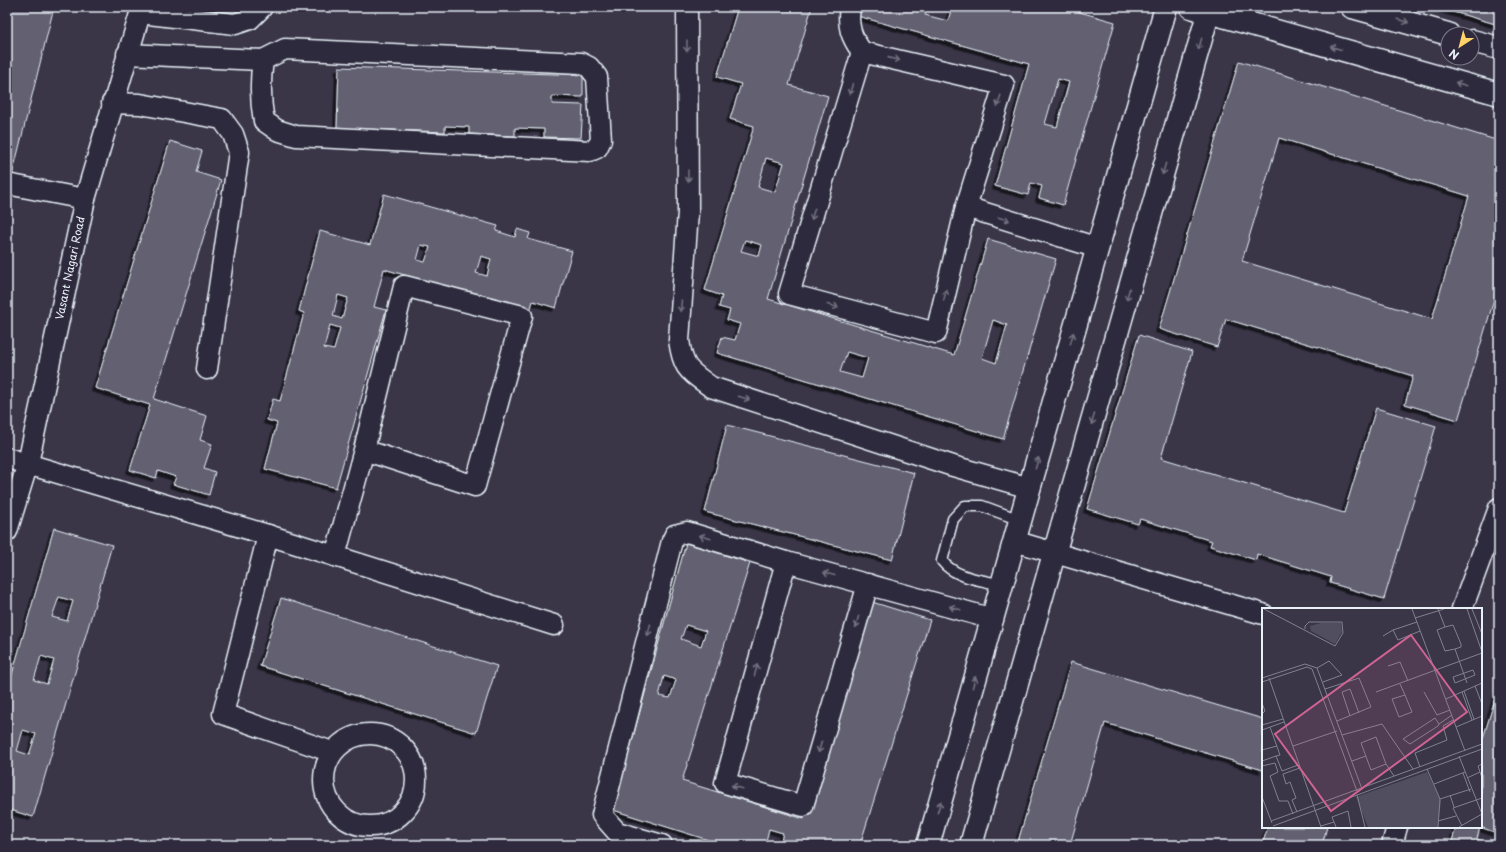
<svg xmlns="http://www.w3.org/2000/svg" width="1506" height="852" font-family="'Playpen Sans',sans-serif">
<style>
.building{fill:#636171;stroke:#e8f1f8;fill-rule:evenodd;filter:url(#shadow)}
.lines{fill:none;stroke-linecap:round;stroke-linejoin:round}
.lane-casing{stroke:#e8f1f8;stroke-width:13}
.street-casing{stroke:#e8f1f8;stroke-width:23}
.secondary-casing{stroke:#e8f1f8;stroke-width:25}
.lane{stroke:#2f2a3d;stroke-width:10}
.street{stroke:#2f2a3d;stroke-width:20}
.secondary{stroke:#2f2a3d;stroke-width:22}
.oneway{stroke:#70707e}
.labels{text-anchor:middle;stroke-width:4;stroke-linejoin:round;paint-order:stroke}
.street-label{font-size:11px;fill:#e8f1f8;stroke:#2f2a3d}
.inset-road{fill:none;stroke:#80818e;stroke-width:1}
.view{fill:#cf6492;fill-opacity:0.15;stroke:#cf6492;stroke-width:2}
.inset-edge{fill:none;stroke:#e8f1f8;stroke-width:2}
</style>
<defs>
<filter id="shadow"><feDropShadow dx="-3.5" dy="3.5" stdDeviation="0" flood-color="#0009"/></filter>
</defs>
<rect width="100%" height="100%" fill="#3a3648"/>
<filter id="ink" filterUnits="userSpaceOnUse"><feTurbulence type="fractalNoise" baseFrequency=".025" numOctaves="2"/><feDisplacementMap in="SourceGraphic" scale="8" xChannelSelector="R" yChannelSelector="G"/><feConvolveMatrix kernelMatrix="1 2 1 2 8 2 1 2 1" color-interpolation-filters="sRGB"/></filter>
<g filter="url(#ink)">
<!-- building -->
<g class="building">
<path d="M7,7H54L11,180L7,179Z"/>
<path d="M206,7H221L220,12Z"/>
<path d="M738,7H812L789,85L828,96L768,299L954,355L988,239L1056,259L1003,439L717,353L722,337L735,340L740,324L727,320L730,310L719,307L722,296L705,290L754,126L730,119L741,84L717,77ZM766,158L784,163L775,192L758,187ZM745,240L762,245L759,256L741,251ZM993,320L1007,325L996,363L982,358ZM847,352L868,358L862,378L840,372Z"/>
<path d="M856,7H927L925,15L948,21L952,7H1062L1115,22L1063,205L1039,198L1042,186L1031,183L1028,195L995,186L1029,64L854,15ZM1058,79L1069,82L1057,127L1045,124Z"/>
<path d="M1436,7H1499V25Z"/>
<path d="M1239,61L1499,141V283L1458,420L1405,404L1413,376L1226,319L1217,347L1159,329ZM1279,138L1469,196L1432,319L1242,261Z"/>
<path d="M339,67L583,75V97L552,96V104L583,105L581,138L544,137V129L515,128V136L469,134V127L445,126V132L337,128Z"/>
<path d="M170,141L202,151L196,172L221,180L154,399L207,416L200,440L212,444L204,468L215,472L209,495L173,484L176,477L158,471L156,478L130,470L150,405L95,388Z"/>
<path d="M384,194L498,226L496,231L515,237L517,229L530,233L528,239L572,251L556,308L533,301L530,311L384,269L374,307L386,310L336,488L265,469L277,423L267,420L273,399L280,401L304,313L299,311L320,231L370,245ZM421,245L430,247L425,262L417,260ZM481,256L491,259L487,276L476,273ZM338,295L348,298L342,319L333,316ZM330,325L340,328L334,350L324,348Z"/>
<path d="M7,246L11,247L7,264Z"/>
<path d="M1139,335L1192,352L1161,458L1344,513L1376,408L1436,426L1384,599L1330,583L1331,577L1257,554L1256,560L1210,546L1212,541L1140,519L1138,524L1087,509Z"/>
<path d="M727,425L914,473L892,560L705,512Z"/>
<path d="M54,528L112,545L33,817L7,809V692ZM59,597L73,601L67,621L52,617ZM41,656L54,660L47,684L34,680ZM23,730L36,734L29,755L17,751Z"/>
<path d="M686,543L750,563L682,781L804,819L872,602L930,620L860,845H780L783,833L769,829L765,845H724L613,810ZM686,625L706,631L701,646L681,639ZM664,676L676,680L670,698L659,696Z"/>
<path d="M281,598L497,666L476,733L260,666Z"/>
<path d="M1071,662L1263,719V770L1105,723L1070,845H1017Z"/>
<path d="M1499,686V763L1494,778L1499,780V845H1451L1456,827H1481V745ZM1480,827L1497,833L1493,845L1477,839Z"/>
<path d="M1268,827H1327L1322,845H1262Z"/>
</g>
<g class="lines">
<defs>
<path id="lane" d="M1002,585C982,580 955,578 942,561L953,519L965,506H982L1020,520"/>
<g id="street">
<path d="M687,7L688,212L679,340C683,369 688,370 711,387L953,466L1030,488"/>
<path d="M850,7C847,26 851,37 862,52L1004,85L966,207L936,333L789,294L862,52"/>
<path d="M140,13L235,24L250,19L262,7"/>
<path d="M285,49L581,63L589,67L597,77L601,140L597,148L590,151L296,136L277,130L264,121C260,100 260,80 263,60Z"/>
<path d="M127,54L263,60"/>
<path d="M112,103L140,104L222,119L233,134L239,152L207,369"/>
<path d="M7,184L85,199"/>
<path d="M966,207L1098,248"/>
<path d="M7,458L268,535L554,625"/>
<path d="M7,531L28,463L85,199L142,7"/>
<path d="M268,535L223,714L332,752"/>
<path d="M1014,541L1263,614"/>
<path d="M335,556L364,450L475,486L522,316L404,286L364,450"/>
<path d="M786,562L725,783L803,806L868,584"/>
<path d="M1462,609L1499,508"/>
<circle cx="370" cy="780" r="46"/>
<path d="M662,845L617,832L602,815L672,541L675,535L687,532L786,562L993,619"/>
<path d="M1392,845L1397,827"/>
</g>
<g id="secondary">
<path d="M1191,7L1499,94"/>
<path d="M1352,7L1448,34"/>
<path d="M1472,41L1499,48"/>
<path d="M928,845L1166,7"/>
<path d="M971,845L1210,7"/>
</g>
</defs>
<!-- lane casing -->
<use href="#lane" class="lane-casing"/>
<!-- street casing -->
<use href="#street" class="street-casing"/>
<!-- secondary casing -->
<use href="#secondary" class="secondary-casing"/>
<!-- lane -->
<use href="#lane" class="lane"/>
<!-- street -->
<use href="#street" class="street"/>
<!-- secondary -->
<use href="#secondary" class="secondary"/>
</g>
<!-- one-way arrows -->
<defs><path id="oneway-shaft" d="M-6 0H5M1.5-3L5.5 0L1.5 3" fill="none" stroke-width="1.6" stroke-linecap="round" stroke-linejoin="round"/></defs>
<g class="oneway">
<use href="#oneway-shaft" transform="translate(1403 21) rotate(16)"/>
<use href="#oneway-shaft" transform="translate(1200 44) rotate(106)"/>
<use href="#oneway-shaft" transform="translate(687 46) rotate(90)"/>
<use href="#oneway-shaft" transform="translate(1336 48) rotate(-164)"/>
<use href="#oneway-shaft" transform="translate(894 59) rotate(13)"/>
<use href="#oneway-shaft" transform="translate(1461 84) rotate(-164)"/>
<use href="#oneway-shaft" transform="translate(851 89) rotate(107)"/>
<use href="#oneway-shaft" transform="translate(999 101) rotate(107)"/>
<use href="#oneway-shaft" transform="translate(1164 169) rotate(106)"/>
<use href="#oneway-shaft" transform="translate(688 176) rotate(90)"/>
<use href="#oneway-shaft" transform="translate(813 214) rotate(107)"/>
<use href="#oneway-shaft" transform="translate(1004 219) rotate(17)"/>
<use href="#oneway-shaft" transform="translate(1128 294) rotate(106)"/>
<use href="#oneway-shaft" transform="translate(945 295) rotate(-76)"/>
<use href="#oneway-shaft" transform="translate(681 306) rotate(94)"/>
<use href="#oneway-shaft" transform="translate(833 306) rotate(15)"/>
<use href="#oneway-shaft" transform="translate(1072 338) rotate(-74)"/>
<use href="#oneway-shaft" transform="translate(744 398) rotate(18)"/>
<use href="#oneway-shaft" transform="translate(1093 419) rotate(106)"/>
<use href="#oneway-shaft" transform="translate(1037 463) rotate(-74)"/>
<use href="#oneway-shaft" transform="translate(705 537) rotate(-163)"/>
<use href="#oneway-shaft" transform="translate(829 574) rotate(-165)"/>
<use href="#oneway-shaft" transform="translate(955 608) rotate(-164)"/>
<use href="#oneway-shaft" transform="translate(857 622) rotate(106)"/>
<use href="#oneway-shaft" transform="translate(649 630) rotate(104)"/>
<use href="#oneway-shaft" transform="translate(756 670) rotate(-75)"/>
<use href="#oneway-shaft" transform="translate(974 682) rotate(-74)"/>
<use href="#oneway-shaft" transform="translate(820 747) rotate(106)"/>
<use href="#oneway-shaft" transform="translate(737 787) rotate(-164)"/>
<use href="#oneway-shaft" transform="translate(939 807) rotate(-74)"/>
</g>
</g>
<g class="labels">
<!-- street labels -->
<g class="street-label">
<text transform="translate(70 268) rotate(-78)" y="4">Vasant Nagari Road</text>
</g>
</g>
<!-- overview -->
<g transform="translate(1262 608)">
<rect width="220" height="220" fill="#3a3648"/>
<path d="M59,15H79L80,24L73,36L49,23L48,18ZM165,164L179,193L176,219H106L94,189Z" fill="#504e5f"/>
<path class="inset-road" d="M2,1L73,38L81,25L80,14H47L43,18V21M150,1L203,143M176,1L183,19L191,17L199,36V39L193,41L205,75M205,1L220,44M210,1L220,26M153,10L182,1M183,19L175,22L183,43L193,41M131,22L136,32L158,23M121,28L131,22L155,14M126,58L138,54L146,73M55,60L67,53L80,67L61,74M211,62L213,67L193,75L191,69ZM0,70L43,56L55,60L100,181M7,70L59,219M0,74L45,59L50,61L95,183M138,76L143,87L130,91L137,109L150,104L143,87M213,78L220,96M63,81L97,70L109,99L75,113M202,83L212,111M114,84L220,45M162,84L175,107L188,102M200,84L210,112M184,91L220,75M0,95L3,103L0,106M88,108L80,84L88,81L97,105M173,110L177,116L176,118L148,136L141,131ZM177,116L190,107M0,117L21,111M8,119L18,147L14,148L20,163L36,157M194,119L220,108M0,122L22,114M80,127L120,116L151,161M31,138L75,123M0,142L15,138M197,148L220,206M0,153L14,148M90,153L104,148M124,156L114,129L99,135L109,162L124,156L132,168M220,156L216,158L220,170M0,158L13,155L16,164L8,168L17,193H26L31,206M158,159L153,145L185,132L181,118L191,112M165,161L178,191L176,219M201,165L208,184M205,170L218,164M172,176L203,164M95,187L103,219M188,187L192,199M0,189L10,215M178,191L209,181M35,204L30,192L34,190L28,174L24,176L21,166L38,160M9,213L220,136M176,213L194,208M72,214L70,209L86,203L89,219M11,218L220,141M59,218L72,214L74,219M200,218L191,200L220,190M197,219L220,206"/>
<path class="view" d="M149,27L205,104L69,203L13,126Z"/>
<rect width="220" height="220" class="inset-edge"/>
</g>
<!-- margin -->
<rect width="1506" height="852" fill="none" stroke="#2f2a3d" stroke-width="24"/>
<rect x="12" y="12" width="1482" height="828" fill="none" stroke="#e8f1f8" stroke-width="1.5" filter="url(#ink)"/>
<!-- north arrow -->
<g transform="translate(1460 46) rotate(216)"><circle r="19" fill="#2f2a3d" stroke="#797a88"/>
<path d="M0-3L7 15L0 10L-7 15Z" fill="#ffd166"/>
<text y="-6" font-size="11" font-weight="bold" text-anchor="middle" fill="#e8f1f8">N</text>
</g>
</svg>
